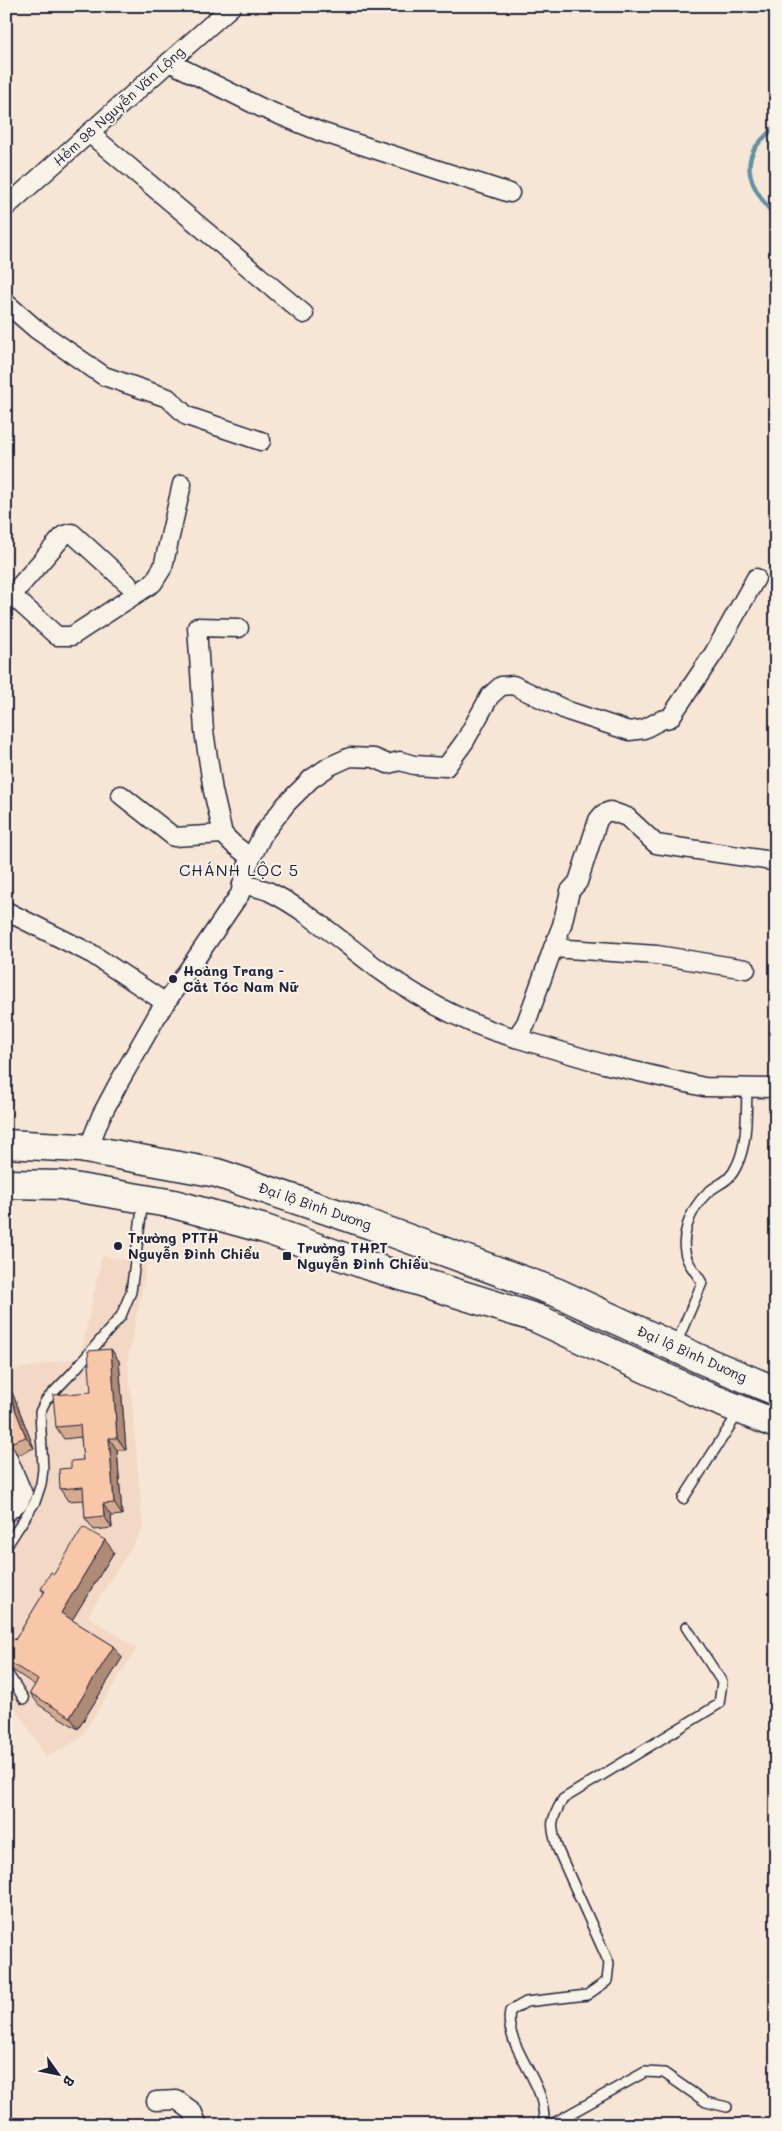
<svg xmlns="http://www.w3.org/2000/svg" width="782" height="2131" font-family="Mali,sans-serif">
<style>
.built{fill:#f3d9c5}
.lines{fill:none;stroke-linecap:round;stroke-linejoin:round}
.stream{stroke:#6290a5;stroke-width:4.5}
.service-casing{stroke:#22223b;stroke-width:12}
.minor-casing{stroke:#22223b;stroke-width:21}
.trunk-casing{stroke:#22223b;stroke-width:31}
.service{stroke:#f7f3e8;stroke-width:9}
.minor{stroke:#f7f3e8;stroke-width:18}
.trunk{stroke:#f7f3e8;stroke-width:28}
.wall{fill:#d5ab90;stroke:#22223b}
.shaded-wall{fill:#ae8b76;stroke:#22223b}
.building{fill:#f8c7a8;stroke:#22223b}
.poi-dot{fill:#22223b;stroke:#f7f3e8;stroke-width:2}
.labels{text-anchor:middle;stroke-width:4;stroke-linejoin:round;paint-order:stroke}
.street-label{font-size:14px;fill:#22223b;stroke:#f7f3e8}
.poi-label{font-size:14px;font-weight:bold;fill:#22223b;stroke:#f7f3e8;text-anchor:start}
.quarter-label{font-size:16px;letter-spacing:1px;fill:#22223b;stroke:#f7f3e8}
</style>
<rect width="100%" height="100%" fill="#f7e6d5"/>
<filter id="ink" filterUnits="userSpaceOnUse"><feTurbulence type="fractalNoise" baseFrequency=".02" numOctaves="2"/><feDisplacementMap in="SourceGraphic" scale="10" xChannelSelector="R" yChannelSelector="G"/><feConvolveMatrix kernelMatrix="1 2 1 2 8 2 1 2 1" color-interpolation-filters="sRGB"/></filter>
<g filter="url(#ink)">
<!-- built -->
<path class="built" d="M102,1256L147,1263L128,1360L143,1529L88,1616L137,1648L80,1739L46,1757L6,1693V1525L23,1511L28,1498L6,1448V1371L80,1357Z"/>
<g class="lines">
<!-- stream -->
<g class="stream">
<path d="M767,6L776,23"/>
<path d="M776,124C770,133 761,139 755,148C739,173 761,199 776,218"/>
</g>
<defs>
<g id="service">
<path d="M676,1344L702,1283C698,1275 693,1270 689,1263C677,1241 690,1209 707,1193C720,1182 729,1183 737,1165C748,1142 746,1113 747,1088"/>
<path d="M683,1499L739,1412"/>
<path d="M6,1547L35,1502L41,1484L43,1469L40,1412L46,1400L73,1372L121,1316L131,1292L143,1201"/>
<path d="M6,1671L24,1699"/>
<path d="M545,2125C544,2116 543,2106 541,2098C533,2071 504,2038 510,2011L526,2002L587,1995L607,1981L609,1963L558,1850C550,1825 550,1821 563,1799L719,1704L722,1682L686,1627"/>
<path d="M550,2125L645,2072L664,2073L706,2102L727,2107"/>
</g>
<g id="minor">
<path d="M169,62L262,108L321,132L510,193"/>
<path d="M89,133L304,314"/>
<path d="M6,207L232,6"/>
<path d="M6,303L36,329L104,376L168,398L187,416L261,441"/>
<path d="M6,590L57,636H72L153,583L163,567L182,484"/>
<path d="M12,595L64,535L72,533L128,584"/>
<path d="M239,628L197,627L204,731L213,791L223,834L233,844L251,858"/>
<path d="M121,795L174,837L223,834"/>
<path d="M242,884C250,886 260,888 268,891C307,910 342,942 377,968C418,998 467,1025 516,1038L526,1023L553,948L657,955L746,969"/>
<path d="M6,911L92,954L166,1003"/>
<path d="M553,948L562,925L570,891L578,882L598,820L603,814L610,811L627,817L656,844L772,861L776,860"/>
<path d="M516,1038L604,1064L704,1087L776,1088"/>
<path d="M88,1149L101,1116L118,1084L158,1014L240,894L246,869L263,834L286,804L311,779L330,766L350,757L374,758L388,764L400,761L414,765L446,767L465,741L490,696L501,686L513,685L568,711L629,731L644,729L661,720L670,718L714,653L756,578"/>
<path d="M6,1454L23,1494L19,1502L6,1513"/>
<path d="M156,2101L177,2100L192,2111L198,2125"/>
</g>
<g id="trunk">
<path d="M6,1144L80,1148L217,1173L371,1225L558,1293L700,1359L776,1391"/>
<path d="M6,1184L61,1185L174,1204L265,1229L369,1266L536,1318L694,1391L776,1424"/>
</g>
</defs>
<!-- service casing -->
<use href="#service" class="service-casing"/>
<!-- minor casing -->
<use href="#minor" class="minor-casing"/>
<!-- trunk casing -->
<use href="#trunk" class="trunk-casing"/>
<!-- service -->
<use href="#service" class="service"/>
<!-- minor -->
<use href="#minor" class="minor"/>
<!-- trunk -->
<use href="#trunk" class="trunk"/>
</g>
<!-- wall -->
<g class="wall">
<path d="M111,1349L119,1361L126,1450H117L122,1515L111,1516L112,1528L94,1530L85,1518L84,1500L68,1501L60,1489L71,1468L83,1460L81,1437L64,1439L56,1427L91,1392Z"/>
<path d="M6,1377L34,1448L18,1455L11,1445L7,1444L6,1442Z"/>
<path d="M114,1552L72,1620L114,1646L122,1658L78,1729L39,1705L30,1693L35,1685L14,1671L6,1662V1643L15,1640L44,1593L41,1589L54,1574Z"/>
</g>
<!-- shaded-wall -->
<g class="shaded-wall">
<path d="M111,1349L119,1361L126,1450L117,1438Z"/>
<path d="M6,1377L34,1448L26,1437L6,1386Z"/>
<path d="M109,1438L117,1450L122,1515L114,1503Z"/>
<path d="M103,1504L111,1516L112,1528L104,1516Z"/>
<path d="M105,1540L114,1552L69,1625L61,1613Z"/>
<path d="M114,1646L122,1658L78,1729L70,1717Z"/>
</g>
<!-- building -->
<g class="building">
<path d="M111,1349L117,1438H109L114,1503L103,1504L104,1516L85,1518L83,1487L60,1489L59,1469L71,1468V1461L83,1460L80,1425L56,1427L53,1395L91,1392L88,1351Z"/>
<path d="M6,1386L26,1437L10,1443L6,1437Z"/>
<path d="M83,1527L105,1540L61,1613L114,1646L70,1717L30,1693L38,1680L6,1660V1643L10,1636L15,1640L45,1591L41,1589L51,1572L54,1574Z"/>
</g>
</g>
<!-- markers -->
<g class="poi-dot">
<circle cx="173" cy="979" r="5"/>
<circle cx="118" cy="1246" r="5"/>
<rect x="282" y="1251" width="10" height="10" rx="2.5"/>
</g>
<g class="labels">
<!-- street labels -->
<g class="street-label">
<text transform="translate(119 106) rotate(-42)" y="5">Hẻm 98 Nguyễn Văn Lộng</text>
<text transform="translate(315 1206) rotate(19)" y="5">Đại lộ Bình Dương</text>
<text transform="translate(692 1354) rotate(24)" y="5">Đại lộ Bình Dương</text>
</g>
<!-- poi labels -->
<g class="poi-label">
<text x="183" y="976">Hoàng Trang -<tspan x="183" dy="16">Cắt Tóc Nam Nữ</tspan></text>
<text x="128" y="1243">Trường PTTH<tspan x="128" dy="16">Nguyễn Đình Chiểu</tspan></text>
<text x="297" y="1253">Trường THPT<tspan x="297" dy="16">Nguyễn Đình Chiểu</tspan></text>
</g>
<!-- quarter labels -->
<g class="quarter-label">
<text x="239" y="876">CHÁNH LỘC 5</text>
</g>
</g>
<!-- margin -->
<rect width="782" height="2131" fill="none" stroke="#f7f3e8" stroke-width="25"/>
<rect x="12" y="12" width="757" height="2106" fill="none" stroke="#22223b" stroke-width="2" filter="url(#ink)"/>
<!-- north arrow -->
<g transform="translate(58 2074) rotate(123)" stroke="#f7f3e8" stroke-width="4" paint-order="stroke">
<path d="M0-4L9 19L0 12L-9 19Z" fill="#22223b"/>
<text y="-8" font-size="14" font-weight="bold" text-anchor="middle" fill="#22223b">B</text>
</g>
</svg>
